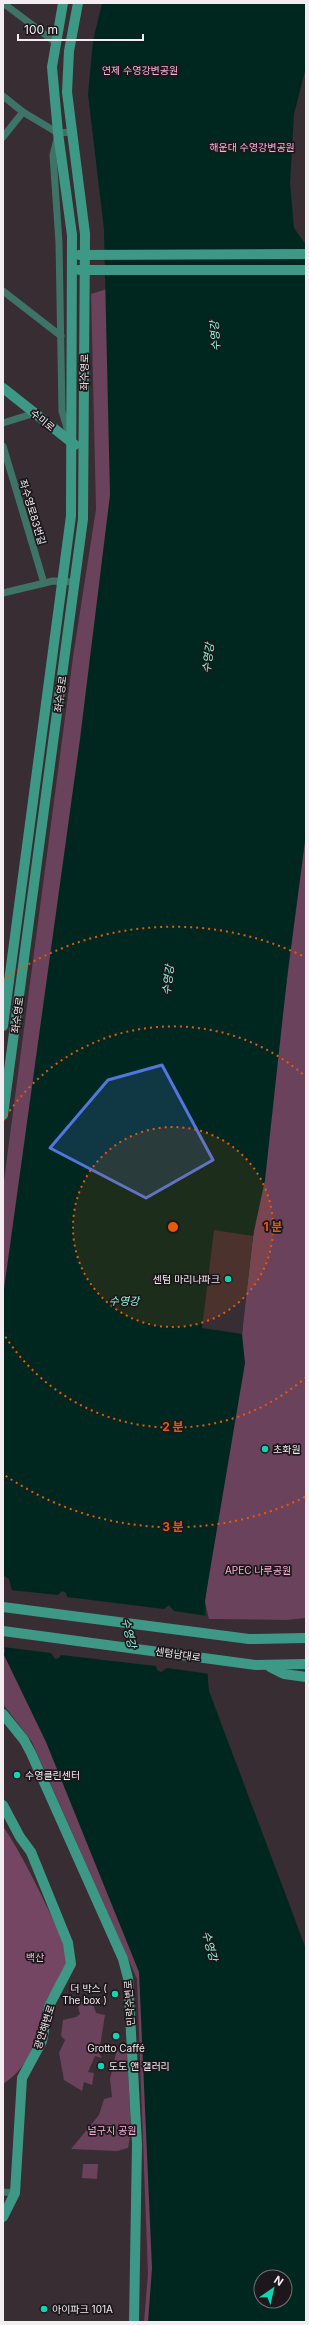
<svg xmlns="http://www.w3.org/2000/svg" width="309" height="2325" font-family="Inter,'Noto Sans KR',sans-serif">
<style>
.green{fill:#6a425b}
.forest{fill:#744663}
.water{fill:#00271f;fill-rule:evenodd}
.pier{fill:#372d33}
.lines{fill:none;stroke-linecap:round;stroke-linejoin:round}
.street{stroke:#3e7467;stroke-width:7}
.secondary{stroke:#3d9985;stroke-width:10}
.marked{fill:#5276de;fill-opacity:0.2;stroke:#5276de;stroke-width:3;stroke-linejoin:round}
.ring{fill:none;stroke:#e8590c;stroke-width:2;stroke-dasharray:2 4}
.poi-dot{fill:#0ed5b5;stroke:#1c171a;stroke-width:1.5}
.labels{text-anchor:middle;stroke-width:3.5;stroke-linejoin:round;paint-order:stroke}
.park-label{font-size:10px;fill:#fdb1df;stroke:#1c171a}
.street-label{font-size:10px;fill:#f3ecf0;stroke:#1c171a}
.poi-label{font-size:10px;fill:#f3ecf0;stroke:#1c171a;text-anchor:start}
.water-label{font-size:11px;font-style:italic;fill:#8ff9df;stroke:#1c171a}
.centre{fill:#e8590c;stroke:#1c171a;stroke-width:2}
.ring-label{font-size:12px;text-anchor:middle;font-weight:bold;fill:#e8590c;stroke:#1c171a;stroke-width:3.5;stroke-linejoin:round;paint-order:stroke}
</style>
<rect width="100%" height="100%" fill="#372d33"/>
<!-- green -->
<g class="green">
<path d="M119,285L117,507L3,1350V1188L73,657L96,509L91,294Z"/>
<path d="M306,835V1618L286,1620L209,1619L205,1602Z"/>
<path d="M3,1650L14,1652L149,1970L161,2322H144L148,2274L137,1979L32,1742L3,1704Z"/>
<path d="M82,2001L93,2004L96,2013L105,2015L99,2053L102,2058L95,2056L88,2072L94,2073L92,2085L84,2082L82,2091L64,2080L59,2053L65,2040L61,2036L63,2020L76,2017L80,2014L78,2007Z"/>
<path d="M117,2049H127L131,2131L128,2148L117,2151L71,2149L99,2115L104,2099L112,2097L110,2079Z"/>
<path d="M83,2164H98L97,2179L82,2178Z"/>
</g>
<!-- forest -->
<path class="forest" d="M3,1826C22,1855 37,1886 52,1917C58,1929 66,1944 68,1957C69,1975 47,1992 43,2009C36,2039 31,2066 3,2084Z"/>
<!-- water -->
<path class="water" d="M102,3H306V67L294,114L290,183L294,228L306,245V832L288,969L265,1180L253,1236L243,1322L242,1334L245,1363L205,1600L208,1680L209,1691L306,1949V2322H148L152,2268L139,1972L46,1742L4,1655L12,1591L9,1579L3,1575V1296L80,739L110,495L104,230L88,94L93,41ZM261,2277H285V2301H261Z"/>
<!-- pier -->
<g class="pier">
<path d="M214,1230L253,1236L242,1334L202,1328Z"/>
<path d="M10,1590L58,1595L62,1591L66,1593L67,1597L164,1609L169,1605L174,1611L208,1616L210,1674L167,1668L161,1672L157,1670L156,1666L61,1655L59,1658L55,1659L51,1653L3,1647Z"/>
</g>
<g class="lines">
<!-- street -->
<g class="street">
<path d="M3,3L55,42"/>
<path d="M3,96L23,112L58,133L73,132"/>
<path d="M3,137L23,112"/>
<path d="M57,139L53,155L59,243L62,411L69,435"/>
<path d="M3,291L61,336"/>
<path d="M3,423L35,413"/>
<path d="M3,446L44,583"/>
<path d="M3,593L53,581L75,582"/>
<path d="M3,2192L15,2193"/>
</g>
<!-- secondary -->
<g class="secondary">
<path d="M79,255L306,254"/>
<path d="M79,270H306"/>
<path d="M3,388L75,445"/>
<path d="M3,1026L71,516L72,235L58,133L52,67L63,3"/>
<path d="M3,1115L83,519L85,234L67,92L69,51L78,3"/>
<path d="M3,1607L249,1639L306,1638"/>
<path d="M3,1631L256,1665L306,1664"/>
<path d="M270,1667L284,1674L306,1677"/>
<path d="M3,1714L24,1740L31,1753L123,1959L128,1978L137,2144L134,2322"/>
<path d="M3,1805L20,1837L31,1852L68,1943L71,1964L49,2006L42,2041L22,2078L15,2193L3,2217"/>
</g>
</g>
<!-- marked area -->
<path class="marked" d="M162,1065L213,1160L146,1198L50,1148L108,1080Z"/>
<!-- distance rings -->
<circle cx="173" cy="1227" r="100" fill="#e8590c" fill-opacity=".12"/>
<g class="ring">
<circle cx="173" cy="1227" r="100"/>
<path d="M306 1377A200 200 0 0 1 3 1333M3 1121A200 200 0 0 1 306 1077"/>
<path d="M305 1497A300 300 0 0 1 3 1474M3 980A300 300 0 0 1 305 957"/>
</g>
<!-- markers -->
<g class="poi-dot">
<circle cx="228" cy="1279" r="4"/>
<circle cx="265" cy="1449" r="4"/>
<circle cx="17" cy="1775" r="4"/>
<circle cx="115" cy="1994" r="4"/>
<circle cx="116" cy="2036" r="4"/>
<circle cx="101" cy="2066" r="4"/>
<circle cx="44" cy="2309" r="4"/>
</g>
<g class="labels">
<!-- park labels -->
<g class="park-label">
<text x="140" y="74">연제 수영강변공원</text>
<text x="252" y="151">해운대 수영강변공원</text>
<text x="258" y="1574">APEC 나루공원</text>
<text x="35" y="1961">백산</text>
<text x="112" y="2134">널구지 공원</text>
</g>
<!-- street labels -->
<g class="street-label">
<text transform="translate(84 372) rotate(-89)" y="4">좌수영로</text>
<text transform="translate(43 420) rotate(39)" y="4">수미로</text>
<text transform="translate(33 512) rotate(73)" y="4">좌수영로83번길</text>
<text transform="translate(60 694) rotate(-82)" y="4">좌수영로</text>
<text transform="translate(17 1015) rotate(-82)" y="4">좌수영로</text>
<text transform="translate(178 1654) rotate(8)" y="4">센텀남대로</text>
<text transform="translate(129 2003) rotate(-94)" y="4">민락수변로</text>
<text transform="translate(44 2027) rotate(-72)" y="4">광안해변로</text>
</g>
<!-- poi labels -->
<g class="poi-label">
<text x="220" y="1283" text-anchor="end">센텀 마리나파크</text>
<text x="273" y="1453">초화원</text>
<text x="25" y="1779">수영클린센터</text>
<text x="107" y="1992" text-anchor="end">더 박스 (<tspan x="107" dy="12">The box )</tspan></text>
<text x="116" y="2052" text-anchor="middle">Grotto Caffé</text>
<text x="109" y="2070">도도 앤 갤러리</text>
<text x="52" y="2313">아이파크 101A</text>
</g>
<!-- water labels -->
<g class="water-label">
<text transform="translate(215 336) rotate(-94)" y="4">수영강</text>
<text transform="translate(208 658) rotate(-83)" y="4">수영강</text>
<text transform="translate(168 980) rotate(-83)" y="4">수영강</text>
<text x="124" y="1305">수영강</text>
<text transform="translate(129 1633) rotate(77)" y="4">수영강</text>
<text transform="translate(210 1946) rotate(75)" y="4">수영강</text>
</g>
</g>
<circle cx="173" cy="1227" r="6" class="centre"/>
<g class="ring-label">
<text x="273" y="1231">1 분</text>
<text x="173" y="1431">2 분</text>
<text x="173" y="1531">3 분</text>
</g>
<!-- border -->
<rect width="309" height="2325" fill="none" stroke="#f3ecf0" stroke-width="8"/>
<!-- north arrow -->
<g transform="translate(273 2289) rotate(34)"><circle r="19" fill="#1c171a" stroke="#726c70"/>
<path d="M0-3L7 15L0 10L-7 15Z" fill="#0ed5b5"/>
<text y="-6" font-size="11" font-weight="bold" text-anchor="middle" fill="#f3ecf0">N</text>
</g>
<!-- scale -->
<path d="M18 34v6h125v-6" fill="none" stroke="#f3ecf0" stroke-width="2"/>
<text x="24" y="34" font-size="12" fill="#f3ecf0" stroke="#1c171a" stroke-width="3" paint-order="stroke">100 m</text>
</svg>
